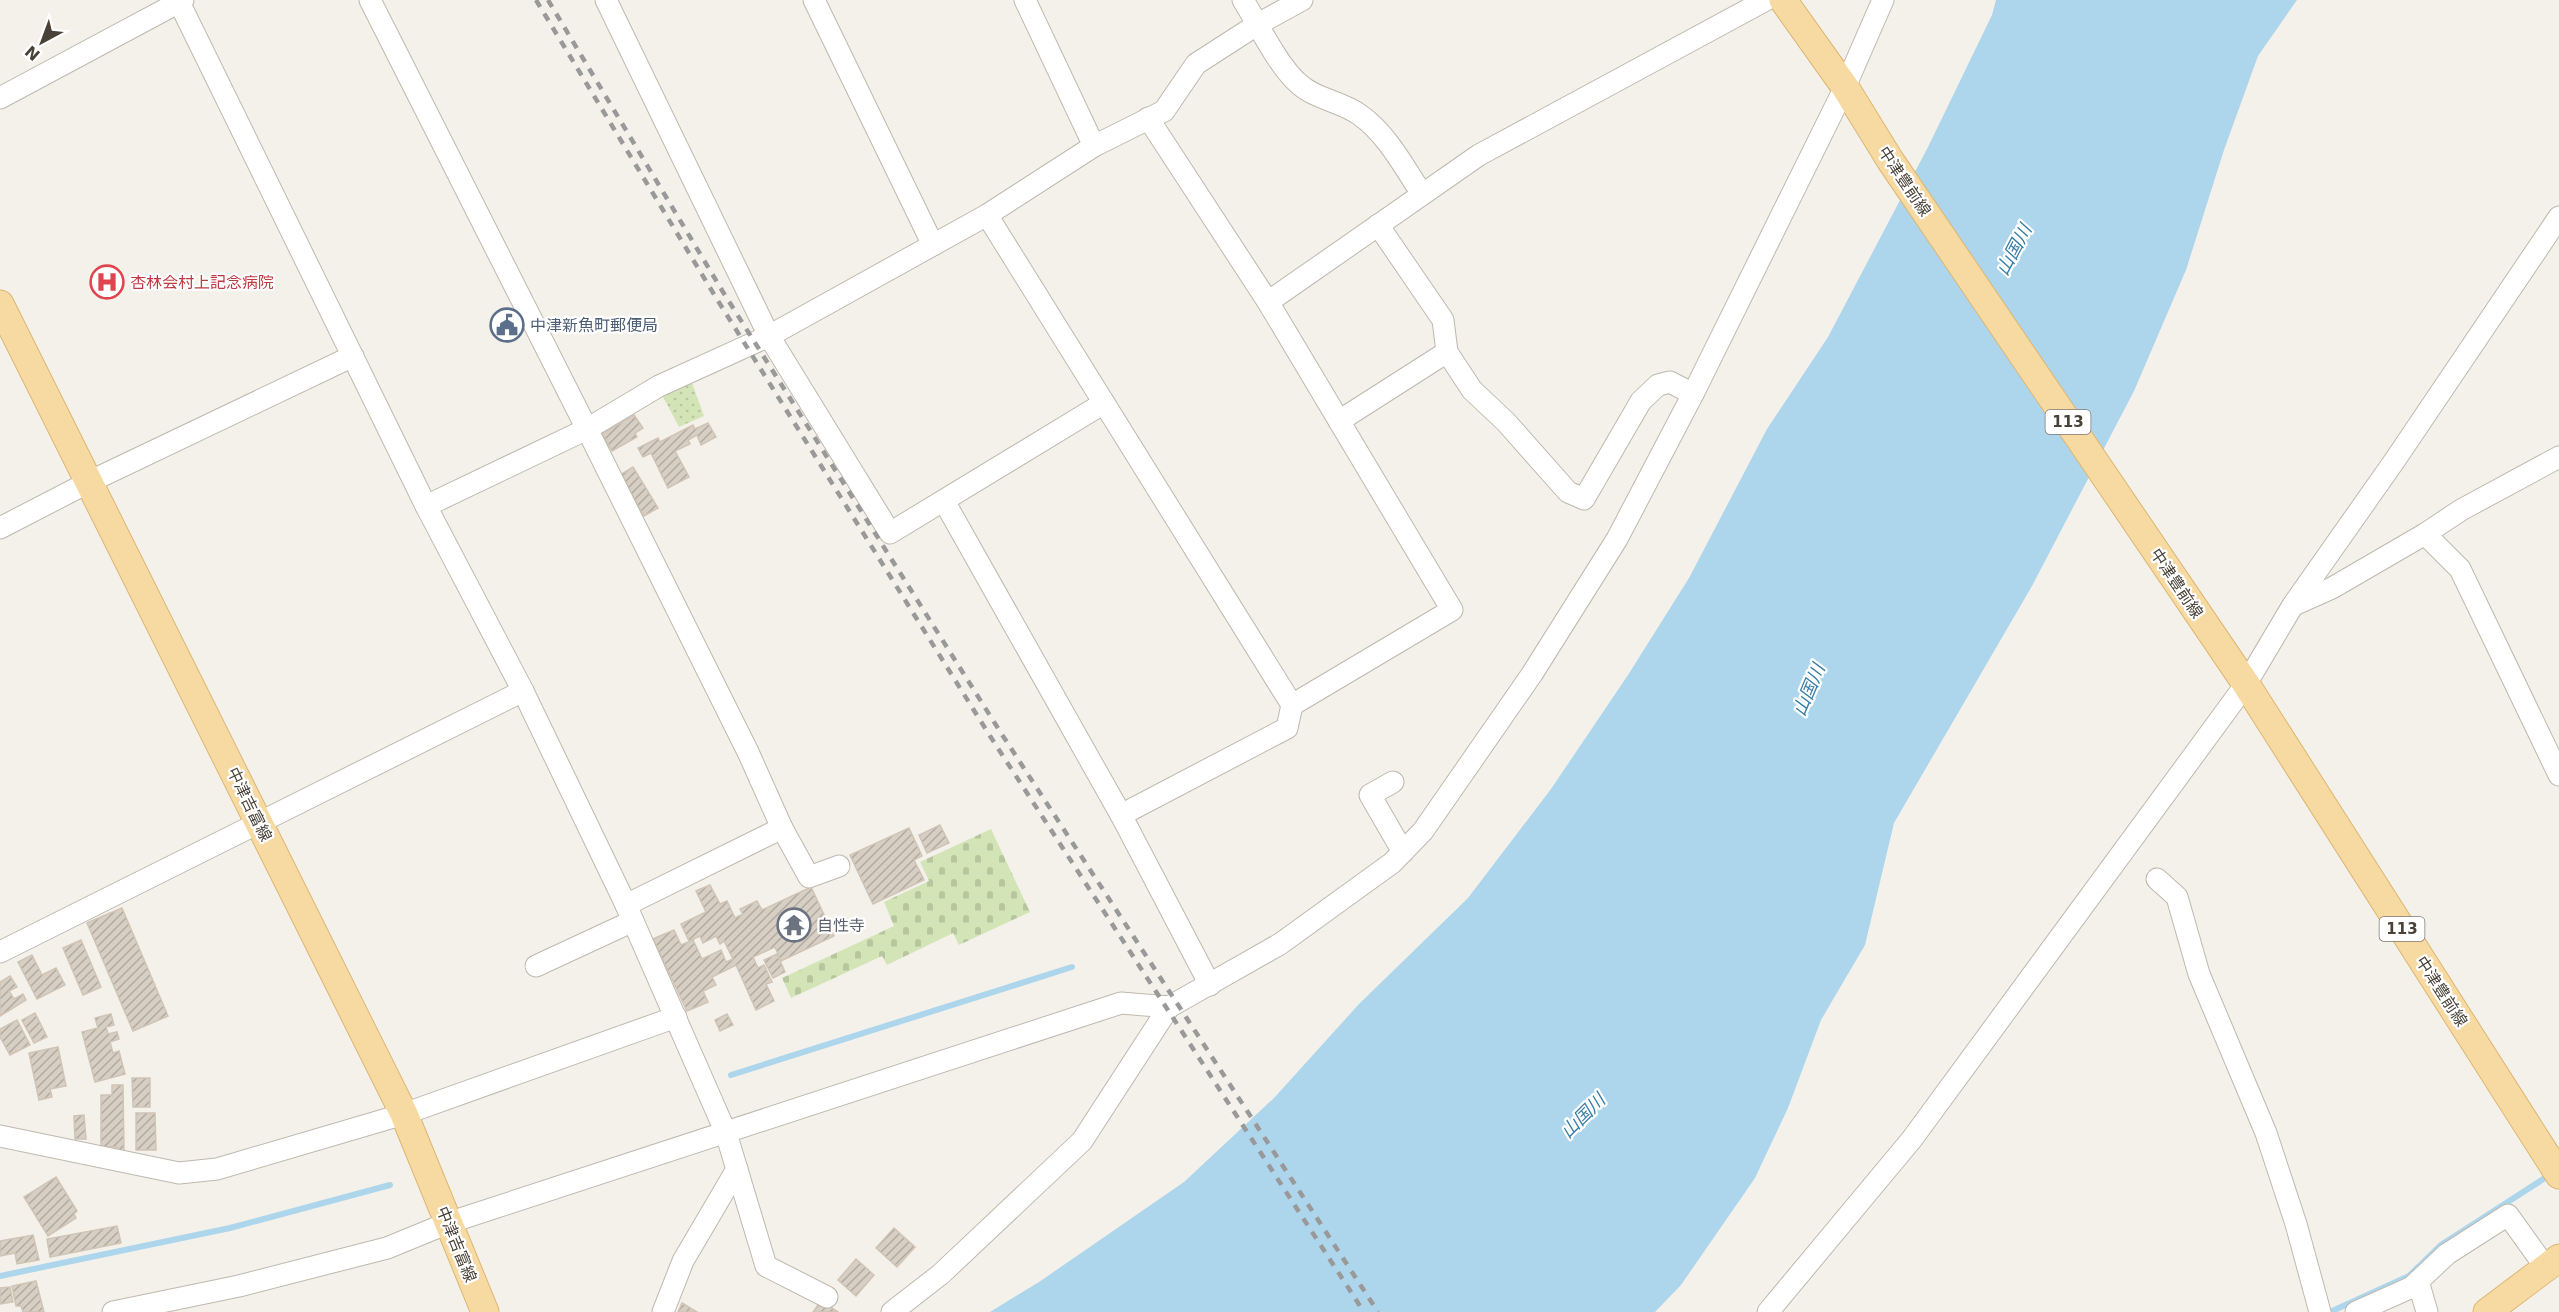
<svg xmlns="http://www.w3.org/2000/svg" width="2559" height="1312" font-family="'DejaVu Sans','Noto Sans JP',sans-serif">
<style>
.cemetery{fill:url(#cemetery-stones)}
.park{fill:url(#park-dots)}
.water{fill:#add6ec}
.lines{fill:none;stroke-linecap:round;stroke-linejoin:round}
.stream{stroke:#add6ec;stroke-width:6}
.building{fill:url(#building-hatch);stroke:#d0c4b5;stroke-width:1.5}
.minor-casing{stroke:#bfb8ae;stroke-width:23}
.major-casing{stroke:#dcb672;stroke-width:29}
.minor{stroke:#fff;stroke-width:21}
.major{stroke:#f7daa1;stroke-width:27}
.rail{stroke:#999;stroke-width:4.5;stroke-dasharray:8 8;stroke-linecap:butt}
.labels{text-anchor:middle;stroke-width:4.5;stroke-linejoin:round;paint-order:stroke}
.shield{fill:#fff;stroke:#7f7b74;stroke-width:1.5}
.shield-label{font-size:15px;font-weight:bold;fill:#484239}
.street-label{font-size:16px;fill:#484239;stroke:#fff}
.health-label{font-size:16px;fill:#be3a42;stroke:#fff;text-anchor:start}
.service-label{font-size:16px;fill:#4e5e75;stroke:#fff;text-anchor:start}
.worship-label{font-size:16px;fill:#5b616d;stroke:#fff;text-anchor:start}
.water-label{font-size:18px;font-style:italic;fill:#377da6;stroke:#fff}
</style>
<defs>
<pattern id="cemetery-stones" width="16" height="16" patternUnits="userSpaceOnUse" patternTransform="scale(1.5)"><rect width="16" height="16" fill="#d3e5b7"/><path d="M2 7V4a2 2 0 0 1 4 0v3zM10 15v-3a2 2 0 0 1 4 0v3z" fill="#b7c69e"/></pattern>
<pattern id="park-dots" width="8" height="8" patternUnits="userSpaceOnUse" patternTransform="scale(1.5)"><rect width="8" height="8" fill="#d3e5b7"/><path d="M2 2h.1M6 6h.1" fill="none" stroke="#b7c69e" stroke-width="1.8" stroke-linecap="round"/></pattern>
<pattern id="building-hatch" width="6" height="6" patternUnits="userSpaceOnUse" patternTransform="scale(1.5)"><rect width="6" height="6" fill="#d8cfc4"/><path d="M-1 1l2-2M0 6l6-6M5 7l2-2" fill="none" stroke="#b1aaa0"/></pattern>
</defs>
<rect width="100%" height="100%" fill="#f4f1eb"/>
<!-- cemetery -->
<path class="cemetery" d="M991,829L1030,912L959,945L953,933L887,965L882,956L791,998L782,978L894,926L884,902L929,881L920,862Z"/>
<!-- park -->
<path class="park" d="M691,380L704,416L679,427L662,395Z"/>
<!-- water -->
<path class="water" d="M1996,0H2297L2258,56L2224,150L2186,270L2134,391L2032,586L1894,823L1865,945L1821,1020L1788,1108L1755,1178L1681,1285L1655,1312H990L1039,1282L1184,1182L1274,1098L1359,1004L1468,898L1551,789L1628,675L1689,578L1767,429L1828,337L1928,147L1992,15Z"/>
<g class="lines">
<!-- stream -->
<g class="stream">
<path d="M731,1075L1072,967"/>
<path d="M0,1276L230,1228L390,1185"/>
<path d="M2330,1312L2409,1276L2441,1245L2551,1174"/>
</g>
</g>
<!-- building -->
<g class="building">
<path d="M634,415L643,428L635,433L637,437L612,451L602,434Z"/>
<path d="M708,423L716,437L701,445L697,435L688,440L690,444L675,451L689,477L668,488L651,453L643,457L638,448L658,438L660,442L693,425L695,429Z"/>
<path d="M633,467L658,508L644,516L620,475Z"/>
<path d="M940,825L949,843L927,853L919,835Z"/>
<path d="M909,828L922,856L914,860L924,880L873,904L850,855Z"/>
<path d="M710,885L720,904L727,901L735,918L743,914L740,909L757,901L762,910L811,887L834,936L781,961L775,947L753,957L758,968L764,965L772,982L766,984L774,1001L756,1010L736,965L712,977L716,985L703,991L708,1002L687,1011L653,939L674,930L681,945L693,940L702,959L721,950L726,962L733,959L724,941L720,944L716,936L703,943L700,936L689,941L681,924L706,912L696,891Z"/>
<path d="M122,908L168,1016L133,1031L87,923Z"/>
<path d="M81,940L101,987L83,995L63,948Z"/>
<path d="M777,954L785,972L773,978L764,960Z"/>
<path d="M32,955L42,975L56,968L65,985L37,999L18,962Z"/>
<path d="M10,976L17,987L9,991L14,999L23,994L26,1000L0,1016V982Z"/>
<path d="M35,1013L47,1037L34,1043L22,1020Z"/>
<path d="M111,1014L114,1025L106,1027L108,1034L117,1032L119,1039L110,1042L113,1053L119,1051L125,1074L95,1082L82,1032L98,1028L95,1018Z"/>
<path d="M727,1014L733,1025L720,1031L715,1020Z"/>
<path d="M17,1020L30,1045L10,1055L0,1037V1029Z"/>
<path d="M58,1047L66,1086L50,1089L52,1097L39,1100L29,1053Z"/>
<path d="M132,1078H150V1107H133Z"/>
<path d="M112,1085H123L124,1153H116V1147H101V1095H112Z"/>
<path d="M136,1113H155L156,1150H136Z"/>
<path d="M84,1115L86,1139H75L74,1116Z"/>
<path d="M56,1177L77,1211L74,1214L76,1218L48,1236L24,1197Z"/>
<path d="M117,1226L121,1243L50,1257L47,1239Z"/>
<path d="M894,1228L915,1247L897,1267L876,1248Z"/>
<path d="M33,1235L39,1260L17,1264L15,1253L0,1256V1241Z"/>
<path d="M856,1259L874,1275L856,1296L838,1280Z"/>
<path d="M36,1281L44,1312H23L21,1306H16L12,1286Z"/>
<path d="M10,1287L13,1302L0,1304V1288Z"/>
<path d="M821,1301L838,1312H813Z"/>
<path d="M682,1303L697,1312H678Z"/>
</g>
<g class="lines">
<defs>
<g id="minor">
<path d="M178,0L426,506L523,691L626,905L726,1133L766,1266L827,1297"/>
<path d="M370,0L587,429L748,752L782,828L626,905"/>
<path d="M606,0L769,336L890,533L1104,403"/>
<path d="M814,0L933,245"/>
<path d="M1025,0L1094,146"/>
<path d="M1243,0C1258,24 1278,66 1299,84C1317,100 1341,101 1360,115C1387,134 1404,167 1422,194"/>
<path d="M0,98L183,0"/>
<path d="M1148,118L1268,302L1452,610L1292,705"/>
<path d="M987,215L1292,705L1287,728L1121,815"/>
<path d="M1378,225L1443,320L1447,352L1472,390L1506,422L1568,492L1584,499L1641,401L1658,385L1670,382L1693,394"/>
<path d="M1268,302L1479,155L1766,0"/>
<path d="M1339,421L1447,352"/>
<path d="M944,501L1121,815L1210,985"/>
<path d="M426,506L587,429L659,386L769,336L987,215L1094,146L1164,111L1196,64L1258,24L1302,0"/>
<path d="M0,528L89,482L353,356"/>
<path d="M2425,534L2460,569L2559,775"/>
<path d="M2294,605L2332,588L2425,534L2461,510L2559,457"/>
<path d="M1393,782L1370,795L1403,852"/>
<path d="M782,828L809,877L839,866"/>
<path d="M2157,879L2177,897L2199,974L2266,1133L2296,1224L2320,1312"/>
<path d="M0,952L523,691"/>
<path d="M536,966L633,921"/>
<path d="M0,1136L179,1173L217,1169L404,1114L676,1017"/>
<path d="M2418,1281L2427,1312"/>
<path d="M113,1312L239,1286L387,1248L448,1223L1121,1003L1169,1007"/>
<path d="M663,1312L683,1261L737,1169"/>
<path d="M892,1312L941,1274L1082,1141L1169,1007L1280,944L1392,863L1423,831L1532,674L1617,539L1693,394L1845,87L1883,0"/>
<path d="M1768,1312L1912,1139L2246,684L2293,605L2395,460L2559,217"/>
<path d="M2356,1312L2412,1287L2447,1254L2508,1215L2546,1268"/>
</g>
<g id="major">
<path d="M1783,0L1845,87L1890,160L2246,684L2559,1175"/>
<path d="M0,304L404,1114L485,1312"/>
<path d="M2487,1312L2559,1258"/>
</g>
</defs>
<!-- minor casing -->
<use href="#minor" class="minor-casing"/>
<!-- major casing -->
<use href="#major" class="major-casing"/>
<!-- minor -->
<use href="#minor" class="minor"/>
<!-- major -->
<use href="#major" class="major"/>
<!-- rail -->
<g class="rail">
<path d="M536,0L715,296L990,736L1364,1312"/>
<path d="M548,0L723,292L1001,733L1378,1312"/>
</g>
</g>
<!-- icons -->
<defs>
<symbol id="hospital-ring" viewBox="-11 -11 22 22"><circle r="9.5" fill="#fff" stroke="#e0444e" stroke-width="1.5"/><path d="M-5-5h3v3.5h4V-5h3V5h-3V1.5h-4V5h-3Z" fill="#e0444e"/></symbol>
<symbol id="civic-ring" viewBox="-11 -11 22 22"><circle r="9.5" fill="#fff" stroke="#5c6f8a" stroke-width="1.5"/><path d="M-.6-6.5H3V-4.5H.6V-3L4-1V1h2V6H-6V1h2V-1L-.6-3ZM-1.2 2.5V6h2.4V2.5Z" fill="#5c6f8a"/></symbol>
<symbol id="temple-ring" viewBox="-11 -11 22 22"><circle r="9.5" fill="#fff" stroke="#6b7280" stroke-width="1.5"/><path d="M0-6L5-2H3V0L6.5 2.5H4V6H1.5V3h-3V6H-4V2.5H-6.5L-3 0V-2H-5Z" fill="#6b7280"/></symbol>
</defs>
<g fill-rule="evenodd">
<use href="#hospital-ring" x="88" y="263" width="38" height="38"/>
<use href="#civic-ring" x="488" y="306" width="38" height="38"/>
<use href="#temple-ring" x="775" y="906" width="38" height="38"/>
</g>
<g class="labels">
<!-- shield labels -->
<g class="shield">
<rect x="2045.5" y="410" width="45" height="24" rx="4.5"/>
<rect x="2379.5" y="917" width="45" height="24" rx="4.5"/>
</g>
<g class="shield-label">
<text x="2068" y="427">113</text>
<text x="2402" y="934">113</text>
</g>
<!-- street labels -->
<g class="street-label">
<text transform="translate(1905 181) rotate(56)" y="6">中津豊前線</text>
<text transform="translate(2177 583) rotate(56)" y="6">中津豊前線</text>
<text transform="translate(250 804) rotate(64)" y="6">中津吉富線</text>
<text transform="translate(2442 991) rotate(57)" y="6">中津豊前線</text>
<text transform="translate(457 1244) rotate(68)" y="6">中津吉富線</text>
</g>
<!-- health labels -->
<g class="health-label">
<text x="130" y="288">杏林会村上記念病院</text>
</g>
<!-- service labels -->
<g class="service-label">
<text x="530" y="331">中津新魚町郵便局</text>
</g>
<!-- worship labels -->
<g class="worship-label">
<text x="817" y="931">自性寺</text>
</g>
<!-- water labels -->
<g class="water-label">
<text transform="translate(2014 250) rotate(-62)" y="6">山国川</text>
<text transform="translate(1809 690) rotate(-67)" y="6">山国川</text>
<text transform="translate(1583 1116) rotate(-45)" y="6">山国川</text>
</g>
</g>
<!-- north arrow -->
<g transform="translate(42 42) rotate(221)" stroke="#ffffff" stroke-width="4.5" paint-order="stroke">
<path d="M0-4.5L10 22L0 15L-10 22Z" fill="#484239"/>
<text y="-9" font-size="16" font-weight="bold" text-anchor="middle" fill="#484239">N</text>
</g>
</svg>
